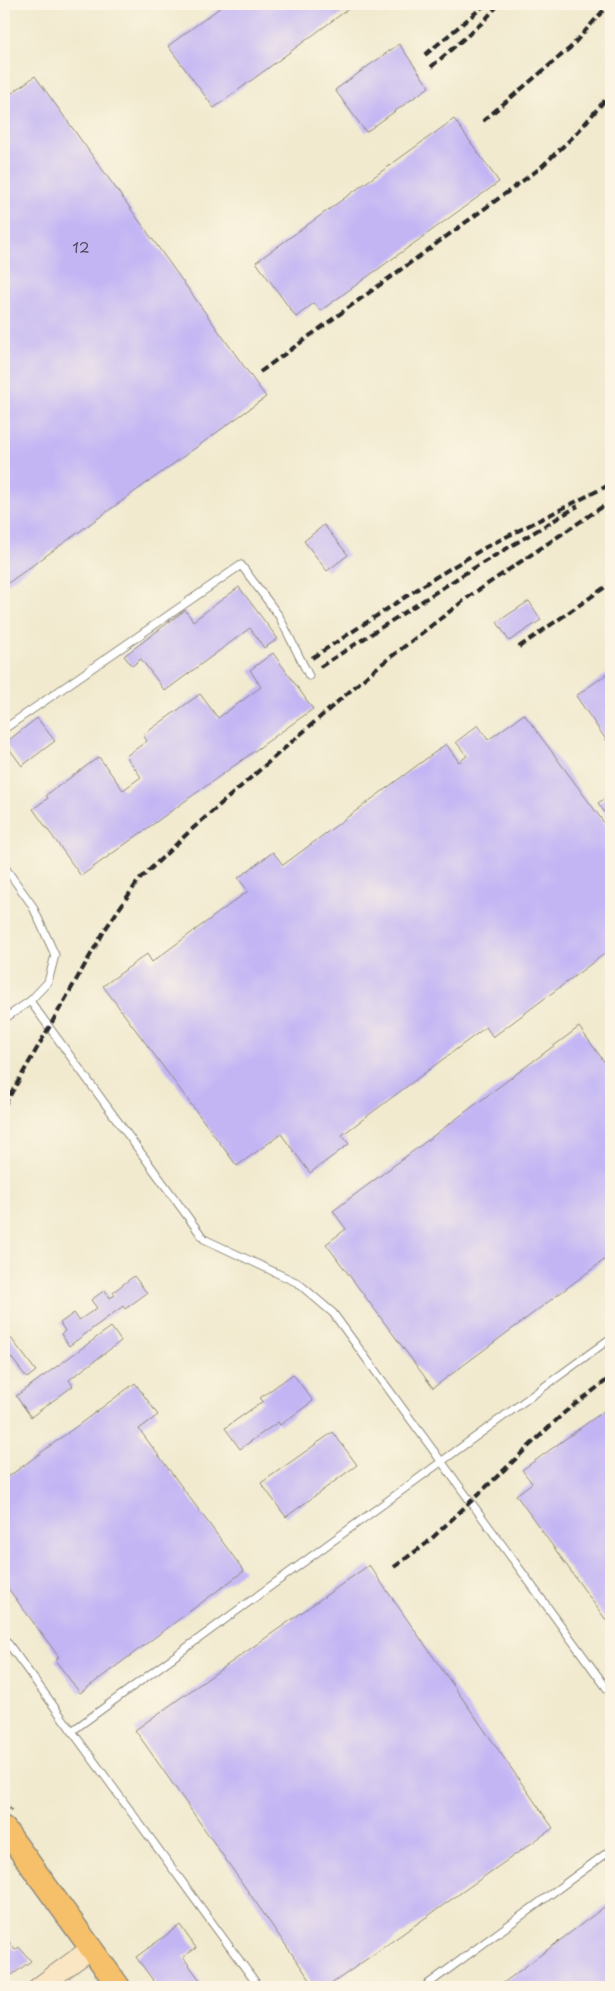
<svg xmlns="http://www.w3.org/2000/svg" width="615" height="1991" font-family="'Playpen Sans',sans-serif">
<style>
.building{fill:#c3b5f4}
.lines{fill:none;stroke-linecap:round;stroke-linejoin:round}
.service-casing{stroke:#8e8a7d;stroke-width:9}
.secondary-casing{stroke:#8e8a7d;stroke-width:22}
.primary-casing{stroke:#8e8a7d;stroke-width:25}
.path{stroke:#8e8a7d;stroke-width:2.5;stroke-dasharray:4 4;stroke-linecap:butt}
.service{stroke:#fff;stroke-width:7}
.secondary{stroke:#fbe6c4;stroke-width:20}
.primary{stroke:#f6c06b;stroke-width:22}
.rail{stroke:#2b2b2b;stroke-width:4;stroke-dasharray:8 4;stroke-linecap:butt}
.labels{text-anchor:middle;stroke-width:4.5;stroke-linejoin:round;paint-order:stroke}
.number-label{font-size:15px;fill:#514e5d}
</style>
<rect width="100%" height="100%" fill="#fcf5e5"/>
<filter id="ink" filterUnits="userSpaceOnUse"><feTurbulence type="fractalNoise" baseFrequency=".02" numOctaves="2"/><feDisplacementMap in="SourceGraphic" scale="10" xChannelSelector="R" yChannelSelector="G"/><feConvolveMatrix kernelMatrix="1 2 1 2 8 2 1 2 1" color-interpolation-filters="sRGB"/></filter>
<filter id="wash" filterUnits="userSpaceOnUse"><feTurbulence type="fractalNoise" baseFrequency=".0096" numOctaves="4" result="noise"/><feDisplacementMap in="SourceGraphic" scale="20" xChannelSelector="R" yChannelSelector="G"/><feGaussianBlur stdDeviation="1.12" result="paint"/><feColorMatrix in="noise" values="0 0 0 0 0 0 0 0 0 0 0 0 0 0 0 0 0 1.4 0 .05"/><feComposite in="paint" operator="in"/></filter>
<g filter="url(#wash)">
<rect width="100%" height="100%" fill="#f1eacf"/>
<g id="blocks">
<!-- building -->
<g class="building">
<path d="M225,4H355L214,108L168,46Z"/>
<path d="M399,44L429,87L366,132L335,90Z"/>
<path d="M35,76L266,397L4,586V99Z"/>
<path d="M454,119L499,182L320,311L314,303L296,317L256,262Z"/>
<path d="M324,525L348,555L327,571L304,541Z"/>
<path d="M239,587L278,639L264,648L250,628L165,691L141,659L132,666L124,656L185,610L193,621Z"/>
<path d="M529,601L541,620L509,641L497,622Z"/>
<path d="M273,653L313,709L81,876L33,809L48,798L46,795L99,757L123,790L141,777L126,756L147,741L143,735L200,694L218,718L261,687L250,670Z"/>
<path d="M611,671V747L576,696Z"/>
<path d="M524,714L611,832V949L493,1037L486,1027L342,1135L349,1144L310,1173L281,1134L237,1166L103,986L147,954L152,962L248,891L238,878L273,852L283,865L446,744L459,762L467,756L456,742L478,725L488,740Z"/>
<path d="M37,718L55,741L22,766L5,743Z"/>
<path d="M611,794V822L598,803Z"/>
<path d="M579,1027L611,1071V1255L433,1388L326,1244L346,1229L333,1211Z"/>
<path d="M134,1276L147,1293L125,1309L123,1306L69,1346L61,1334L65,1331L60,1323L74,1313L79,1320L97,1308L91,1300L105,1290L110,1298L115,1295L113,1292Z"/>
<path d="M111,1327L121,1341L69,1380L73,1386L31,1417L16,1396Z"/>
<path d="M4,1329L36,1371L27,1378L4,1348Z"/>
<path d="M293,1374L313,1401L280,1425L278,1422L240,1449L225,1428L263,1401L260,1398Z"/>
<path d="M135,1383L158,1415L139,1429L244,1571L80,1693L55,1660L59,1657L4,1583V1480Z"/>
<path d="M611,1406V1627L516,1495L532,1483L522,1470Z"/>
<path d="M333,1432L357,1465L286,1517L261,1483Z"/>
<path d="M369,1565L553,1828L327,1987H315L135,1730Z"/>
<path d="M611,1902V1987H498Z"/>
<path d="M180,1925L196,1948L183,1957L205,1987H158L136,1957Z"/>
<path d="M4,1935L15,1950L19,1947L31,1961L12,1975L4,1964Z"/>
</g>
</g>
</g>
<g filter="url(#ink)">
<use href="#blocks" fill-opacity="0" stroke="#8e8a7d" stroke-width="1"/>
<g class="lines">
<defs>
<g id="service">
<path d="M4,729L241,565L279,616L309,676"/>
<path d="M4,866L32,905L55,955L48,982L30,1001L4,1019"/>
<path d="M30,1001L204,1239L298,1283L333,1313L611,1694"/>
<path d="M4,1638L259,1987"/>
<path d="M72,1731L611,1338"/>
<path d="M424,1987L611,1850"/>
</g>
<path id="secondary" d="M39,1987L92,1948"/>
<path id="primary" d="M4,1828L119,1987"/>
</defs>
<!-- service casing -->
<use href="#service" class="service-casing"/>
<!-- secondary casing -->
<use href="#secondary" class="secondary-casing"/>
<!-- primary casing -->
<use href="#primary" class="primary-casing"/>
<!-- path -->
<path class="path" d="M4,1801L12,1811"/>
<!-- service -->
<use href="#service" class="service"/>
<!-- secondary -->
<use href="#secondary" class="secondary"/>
<!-- primary -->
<use href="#primary" class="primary"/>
<!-- rail -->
<g class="rail">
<path d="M425,55L486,4"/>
<path d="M431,67L482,23L499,4"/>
<path d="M483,121L570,48L609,4"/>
<path d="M260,372L539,169L576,134L611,93"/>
<path d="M519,647L611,583"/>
<path d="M312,658L436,577L486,547L611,484"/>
<path d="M320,667L464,574L578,506"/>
<path d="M4,1106L106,928L138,881L191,830L374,670L471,595L611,501"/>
<path d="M394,1567L427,1543L565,1412L611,1377"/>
</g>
</g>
</g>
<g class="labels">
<!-- number labels -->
<g class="number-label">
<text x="81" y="253">12</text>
</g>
</g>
<!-- margin -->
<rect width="615" height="1991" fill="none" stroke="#fcf5e5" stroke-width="20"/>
</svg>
